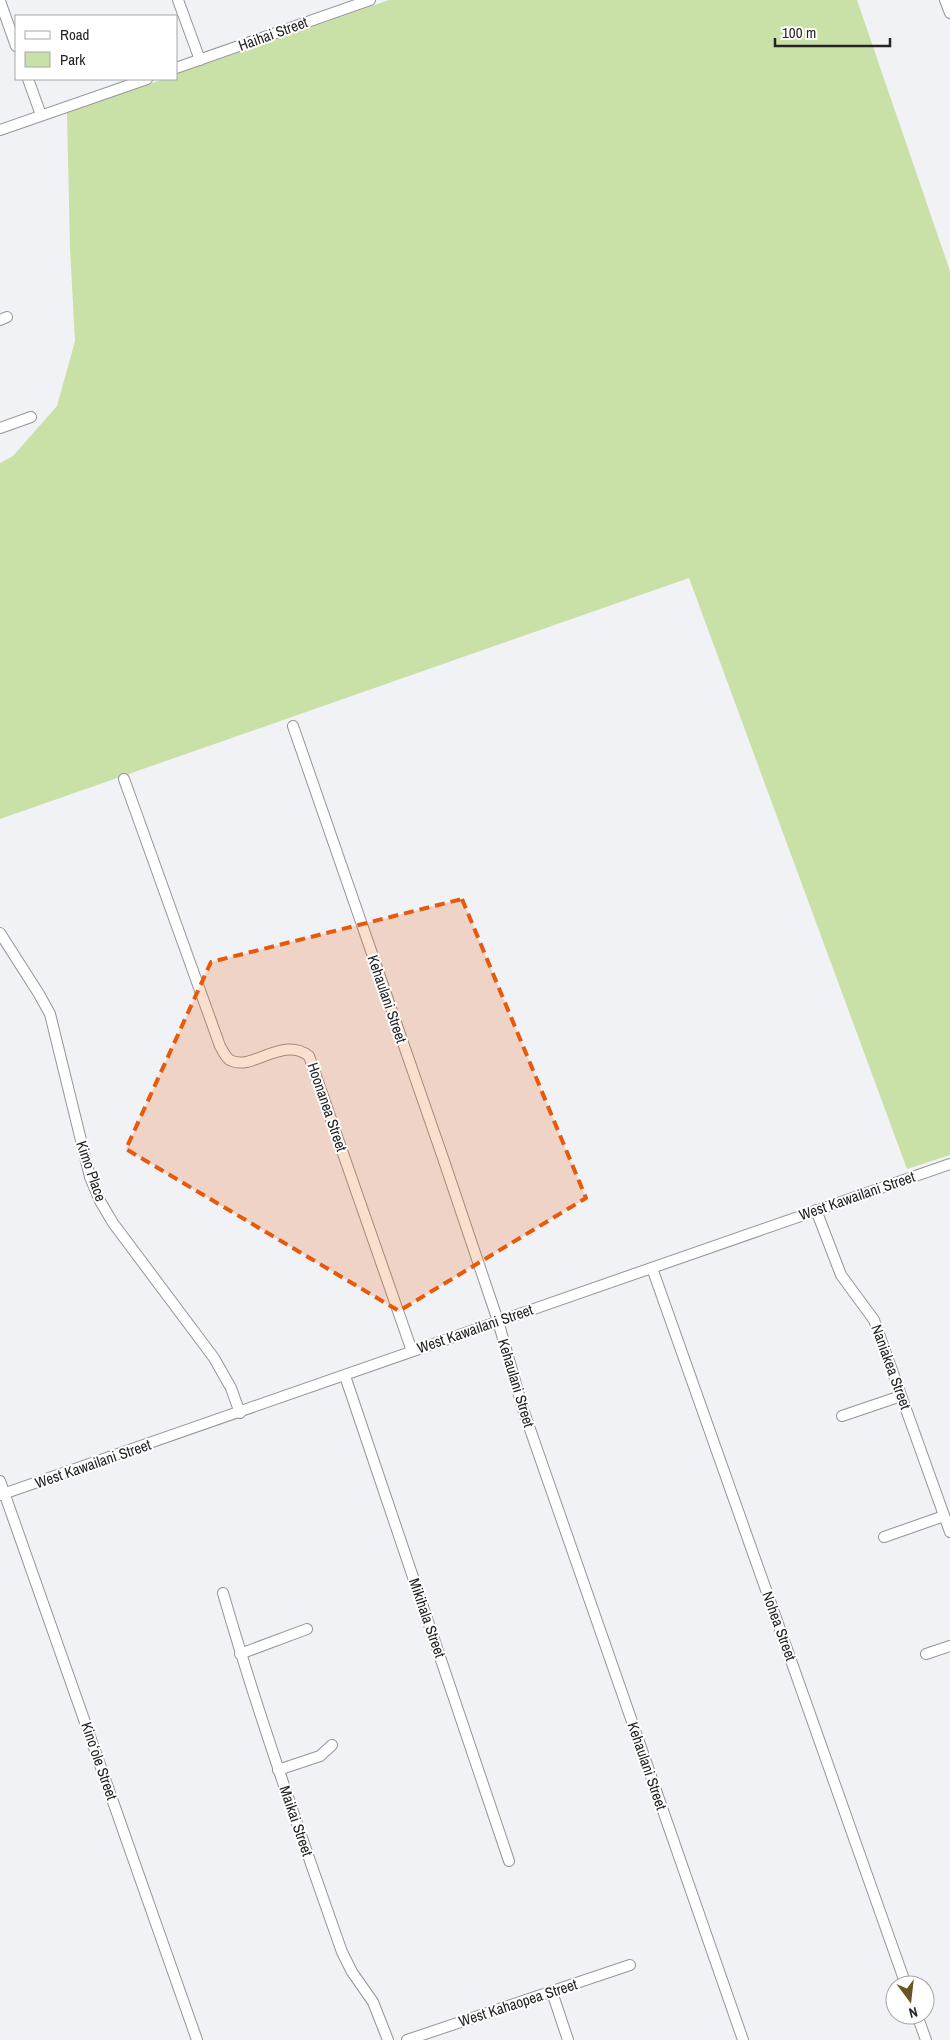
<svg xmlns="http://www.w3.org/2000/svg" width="950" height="2040" font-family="'Archivo Narrow',sans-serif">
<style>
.green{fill:#c9e1a6}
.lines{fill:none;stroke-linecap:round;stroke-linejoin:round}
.minor-casing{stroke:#949598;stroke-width:12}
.minor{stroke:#fff;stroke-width:10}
.marked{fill:#e8590c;fill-opacity:0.2;stroke:#e8590c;stroke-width:4;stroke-dasharray:10 6;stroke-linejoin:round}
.labels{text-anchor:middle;stroke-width:4;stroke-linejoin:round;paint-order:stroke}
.street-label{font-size:15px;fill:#242426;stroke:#fff}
</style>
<rect width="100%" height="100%" fill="#f1f2f6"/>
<!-- green -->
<path class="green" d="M389,0H857L950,271V1155L907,1169L689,578L0,819V463L13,456L57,406L75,341L70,248L67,113L164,79H176V74Z"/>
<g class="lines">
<defs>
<g id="minor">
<path d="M178,0L200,60"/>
<path d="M945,0L950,13"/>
<path d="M0,1L16,46"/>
<path d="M176,68L370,0"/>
<path d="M28,79L41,115"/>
<path d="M0,130L147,79"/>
<path d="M0,320L7,317"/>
<path d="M0,428L31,417"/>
<path d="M293,726L443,1158L498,1321L523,1409L743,2040"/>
<path d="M124,779L220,1046C223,1051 226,1059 232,1061C254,1070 282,1036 309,1056L412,1351"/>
<path d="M0,933L39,994L50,1014L90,1177L100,1201L113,1223L214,1358L231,1388L240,1413"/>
<path d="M816,1210L841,1275L874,1320L950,1532"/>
<path d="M652,1268L906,1985"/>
<path d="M345,1376L509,1861"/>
<path d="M842,1416L901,1396"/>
<path d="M0,1481L197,2040"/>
<path d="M0,1495L950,1164"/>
<path d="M884,1537L944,1516"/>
<path d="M223,1593C258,1714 300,1833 342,1952L352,1972L373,2002L388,2040"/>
<path d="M240,1654L307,1629"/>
<path d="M926,1654L950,1646"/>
<path d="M278,1770L320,1756L332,1745"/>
<path d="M552,1992L568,2040"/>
<path d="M917,2015L926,2040"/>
<path d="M407,2040L630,1965"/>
</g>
</defs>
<!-- minor casing -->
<use href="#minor" class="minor-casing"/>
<!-- minor -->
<use href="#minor" class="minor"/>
</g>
<!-- marked area -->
<path class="marked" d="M462,899L586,1198L399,1311L126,1149L211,962Z"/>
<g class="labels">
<!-- street labels -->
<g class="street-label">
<text transform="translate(273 34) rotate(-20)" y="5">Haihai Street</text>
<text transform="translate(387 999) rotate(71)" y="5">Kehaulani Street</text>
<text transform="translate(327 1107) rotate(71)" y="5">Hoonanea Street</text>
<text transform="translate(91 1171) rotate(71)" y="5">Kimo Place</text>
<text transform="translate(857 1196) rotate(-19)" y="5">West Kawailani Street</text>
<text transform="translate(475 1329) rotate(-19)" y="5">West Kawailani Street</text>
<text transform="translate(891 1367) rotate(70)" y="5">Naniakea Street</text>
<text transform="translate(516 1383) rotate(73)" y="5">Kehaulani Street</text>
<text transform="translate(93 1464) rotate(-19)" y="5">West Kawailani Street</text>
<text transform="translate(427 1618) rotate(71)" y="5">Mikihala Street</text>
<text transform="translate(779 1626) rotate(70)" y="5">Nohea Street</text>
<text transform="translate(99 1761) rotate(71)" y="5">Kinoʻole Street</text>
<text transform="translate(647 1766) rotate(71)" y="5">Kehaulani Street</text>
<text transform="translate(296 1821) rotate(71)" y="5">Maikai Street</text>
<text transform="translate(518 2003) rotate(-18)" y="5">West Kahaopea Street</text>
</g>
</g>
<!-- legend -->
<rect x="15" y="15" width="162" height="65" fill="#ffffff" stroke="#a7a7a8"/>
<rect x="25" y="31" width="25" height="8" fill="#ffffff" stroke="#a7a7a8"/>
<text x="60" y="40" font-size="15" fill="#242426">Road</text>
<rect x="25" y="52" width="25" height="15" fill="#c9e1a6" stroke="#a7a7a8"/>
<text x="60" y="65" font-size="15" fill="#242426">Park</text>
<!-- north arrow -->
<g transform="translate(910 2000) rotate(165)"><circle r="24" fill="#ffffff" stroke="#a7a7a8"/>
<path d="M0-4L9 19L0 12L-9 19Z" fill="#675523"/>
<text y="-8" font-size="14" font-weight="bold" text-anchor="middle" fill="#242426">N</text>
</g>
<!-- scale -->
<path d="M775 38v8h115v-8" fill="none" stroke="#242426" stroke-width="2.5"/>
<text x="782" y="38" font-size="15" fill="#242426" stroke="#ffffff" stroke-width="4" paint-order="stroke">100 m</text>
</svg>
